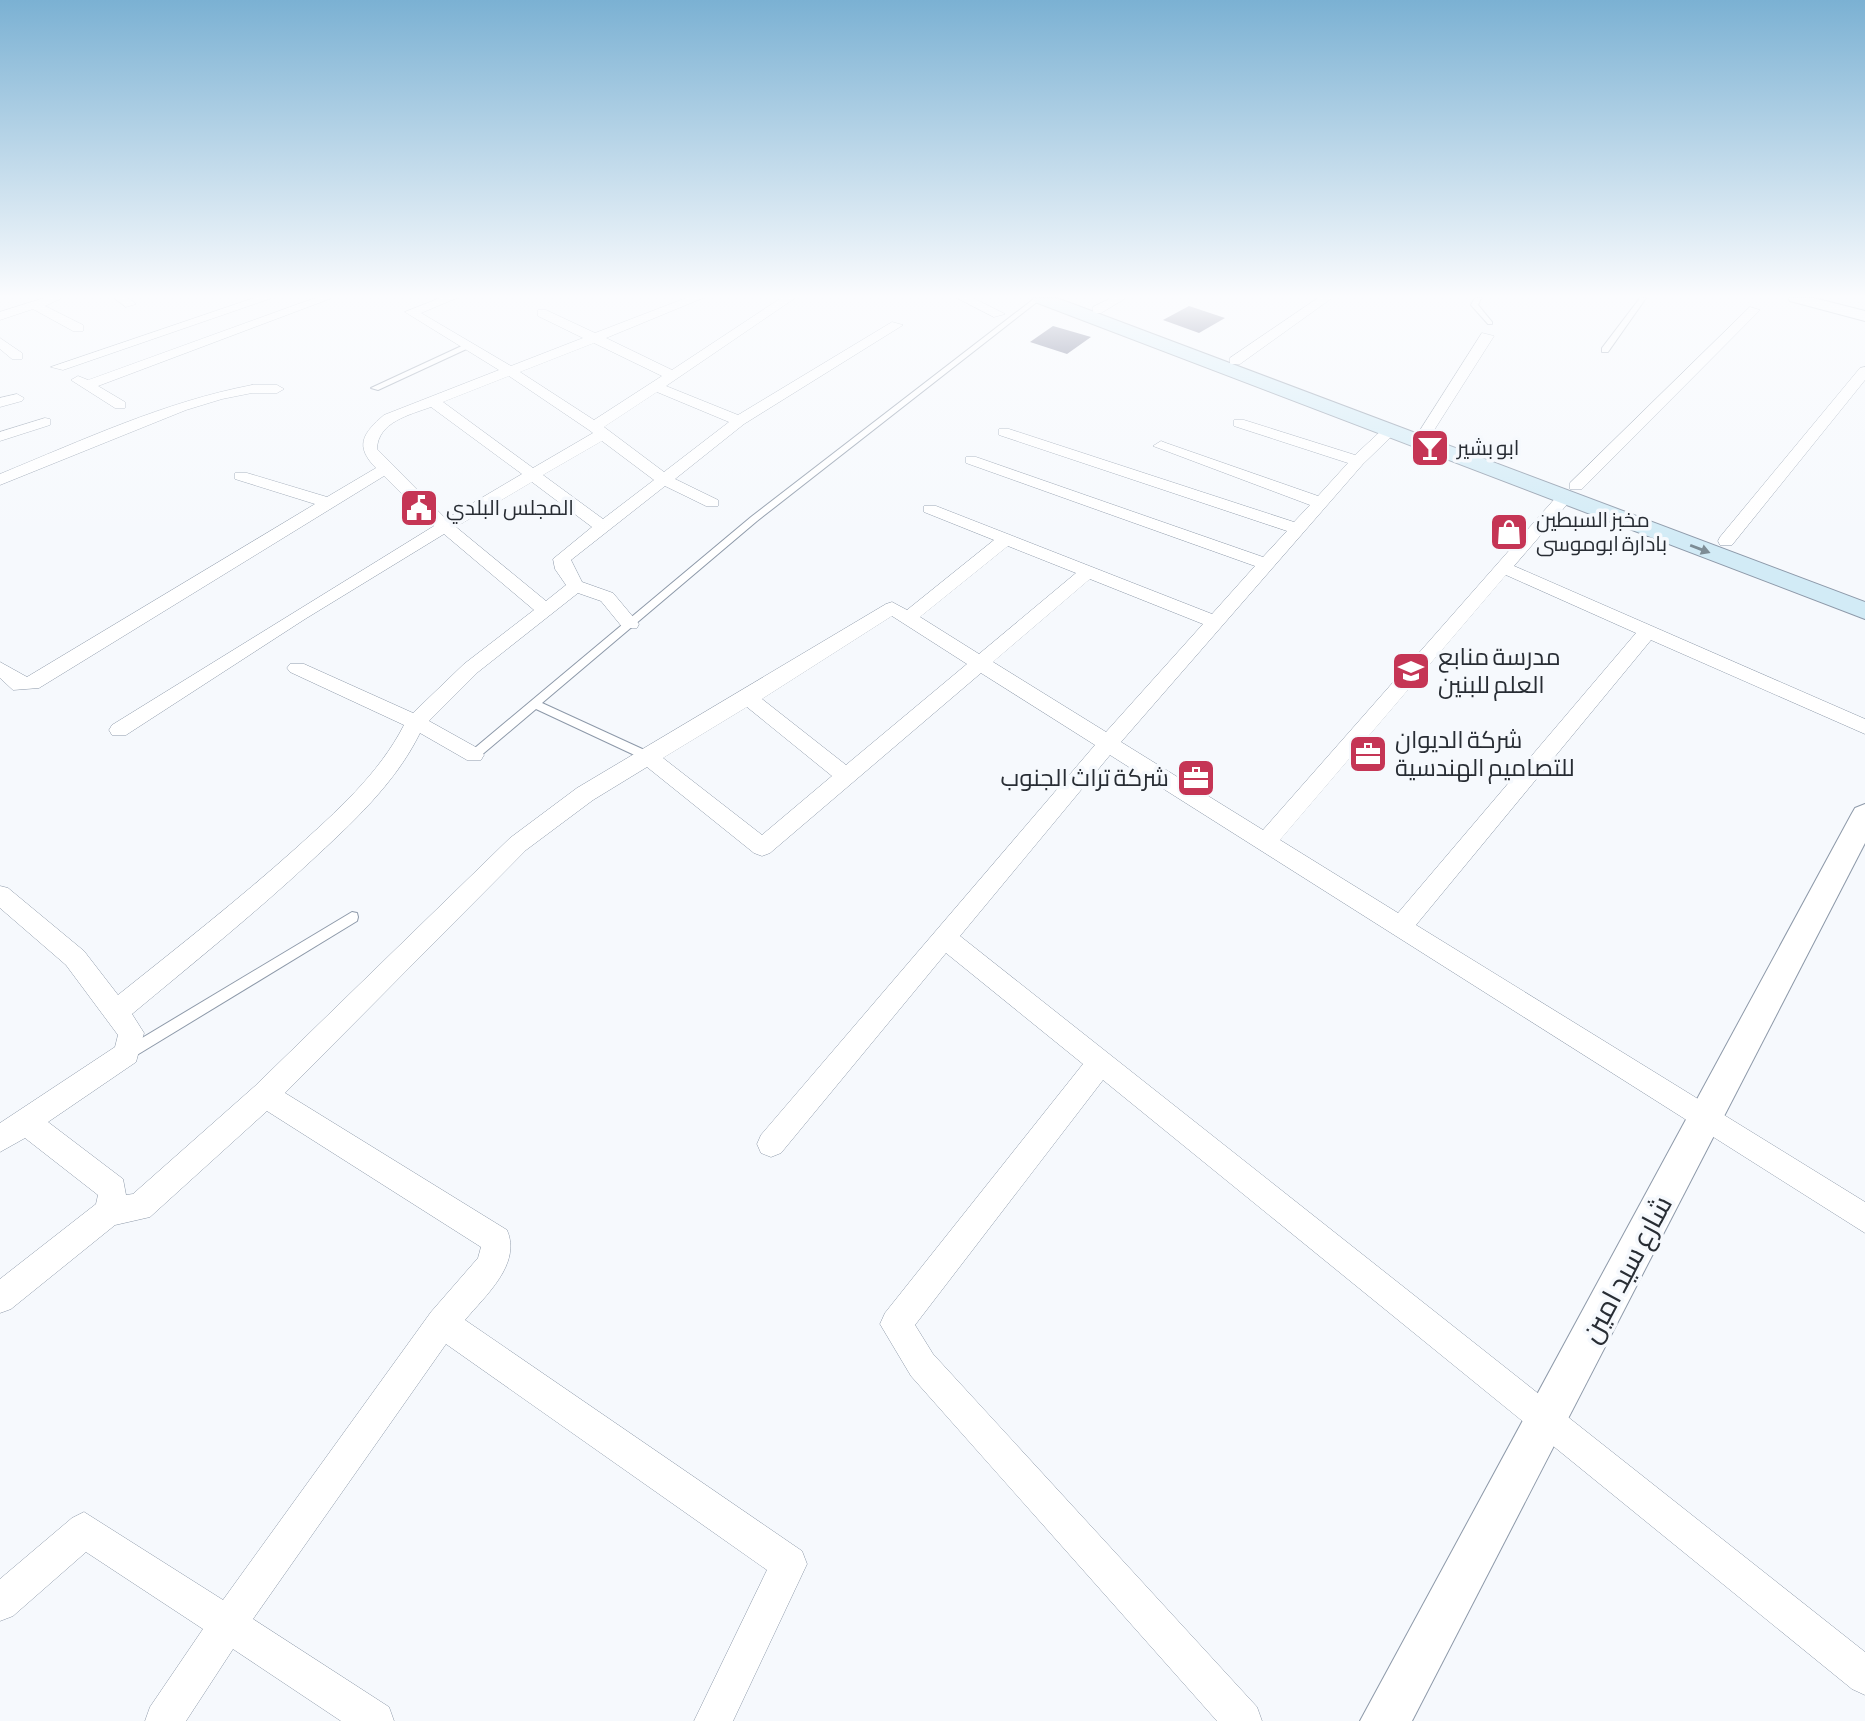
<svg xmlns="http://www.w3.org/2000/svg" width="1865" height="1721" font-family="'Asap Condensed',Cairo,sans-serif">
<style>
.building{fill:#515677}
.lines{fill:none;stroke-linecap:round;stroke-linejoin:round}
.service-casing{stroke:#8d99a9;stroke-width:2}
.minor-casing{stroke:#8d99a9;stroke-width:1}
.tertiary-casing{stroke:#8d99a9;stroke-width:2}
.secondary-casing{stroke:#8d99a9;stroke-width:2}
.service{fill:#fff;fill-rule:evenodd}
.minor{fill:#fff;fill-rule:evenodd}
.tertiary{fill:#fff;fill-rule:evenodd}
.secondary{fill:#d2ebf6;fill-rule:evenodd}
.oneway{fill:#7d8c95}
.labels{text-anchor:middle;stroke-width:7;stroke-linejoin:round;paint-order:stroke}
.far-poi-label{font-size:21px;fill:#282d34;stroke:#f6f9fd;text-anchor:start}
.poi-label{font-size:24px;fill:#282d34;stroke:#f6f9fd;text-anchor:start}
.near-street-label{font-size:28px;fill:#282d34;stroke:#f6f9fd}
</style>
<rect width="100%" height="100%" fill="#f6f9fd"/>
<!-- building -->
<g class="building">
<path d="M1189,306L1225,318L1199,333L1163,320Z"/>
<path d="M1053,326L1091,337L1067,354L1030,342Z"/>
</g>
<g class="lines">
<defs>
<g id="service">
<path d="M1035,298H1042L757,521L542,703L651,753L653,756L651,759H643L536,709L478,758H470L468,755L470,752L751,517Z"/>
<path d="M1475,298H1481L1478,305L1492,322V324H1488L1471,305Z"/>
<path d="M1640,298H1646L1608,352H1602V348Z"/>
<path d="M466,344L473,346L378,390L371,388Z"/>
<path d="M352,912L357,913L358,917L357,921L132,1058L127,1060L122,1058L120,1054L122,1050Z"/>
</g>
<g id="minor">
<path d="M44,298H62L45,306L83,325V331H73L33,309L0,320V312Z"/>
<path d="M114,298H128L136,304L126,307Z"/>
<path d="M254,298H272L63,370L51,367Z"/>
<path d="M315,298H332L98,386L125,402V408H115L71,380L78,376L88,380Z"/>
<path d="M440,298H457L421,313L511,366L583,338L538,316V310H546L595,333L686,298H703L606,338L672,370L781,298H795L666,386L738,415L892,322L903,325L744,424L675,479L718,500V506H706L665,486L571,560L582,582L613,593L639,624L637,628H623L601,601L578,593L478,672L429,721L481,750L484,755L481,760H467L420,733C395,784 351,824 310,862C253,915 192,964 132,1014L144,1033L136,1062L48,1122L123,1179L126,1195L133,1194L255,1086L510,838L577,788L886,604L892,602L907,610L994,540L924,512V506H936L1212,614L1255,566L966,463V457H976L1263,557L1287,531L999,435V429H1009L1294,522L1310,505L1153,446L1161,441L1166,443L1318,496L1348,463L1234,426V420H1244L1355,455L1384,428H1394V434L1363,464L1121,742L1263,830L1558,495H1570V501L1514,566L1865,719V734L1651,640L1416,925L1865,1202V1233L1110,755L960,936L1865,1652V1695L1852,1689L1103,1080L915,1325L933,1354L1257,1707L1262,1721H1217L911,1376L880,1324L885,1313L1083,1064L946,953L781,1153L771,1157L761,1153L757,1144L761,1135L1095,745L981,673L770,853L762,856L754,853L647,767L593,800L526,850L285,1093L507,1230C522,1264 485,1296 465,1320L802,1551L807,1564L733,1721H694L767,1570L446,1344L253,1619L389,1707L394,1721H341L233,1649L186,1721H145L150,1707L203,1629L86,1552L13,1616L0,1621V1579L72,1518L84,1512L223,1600L431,1312L478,1258L481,1247L267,1111L150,1217L115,1225L11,1309L0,1313V1279L96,1204L98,1195L25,1138L0,1152V1123L115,1047L118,1035L66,965L0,908V886L8,888L84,951L118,995C178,947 238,900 295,849C336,812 379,774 404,725L290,672L287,668L290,664H304L413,713L464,664L534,610L444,534L305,619L126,735H112L109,730L112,725L434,526L384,476L39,688L13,690L0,678V662L27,677L315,504L235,479V473H247L327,497L376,468C354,446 363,433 384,415L499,370L405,312ZM594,343L662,376L594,420L520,372ZM509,376L589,430L593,433L533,468L443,402ZM657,392L729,422L664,472L604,427ZM431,407L522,474L446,519L377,449C378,422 409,415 431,407ZM602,441L654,480L603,519L543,475ZM532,482L592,527L553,559L555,569L566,585L546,601L456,527ZM1008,546L1076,573L979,654L920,617ZM1506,575L1636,633L1398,913L1280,840ZM1090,579L1203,624L1106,732L993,662ZM892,616L967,664L846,765L762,699ZM747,707L832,776L762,835L663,758Z"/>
<path d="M957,298H973L1005,314L994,317Z"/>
<path d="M1111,298H1126L1101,313H1093V307Z"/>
<path d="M1318,298H1332L1240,364H1230V358Z"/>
<path d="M1750,307L1760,310L1582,489H1570V483Z"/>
<path d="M1482,333L1494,336L1431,435H1421L1419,432Z"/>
<path d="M0,338L22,353V359H12L0,349Z"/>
<path d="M1865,367V380L1732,545H1720L1718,541L1720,537L1860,368Z"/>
<path d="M252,385H277L284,389L277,393H252L222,399L186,410L0,485V474C83,440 164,402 252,385Z"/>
<path d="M17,394L24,398L22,401L0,407V398Z"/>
<path d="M45,418L50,419V425L0,441V432Z"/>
</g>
<g id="tertiary">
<path d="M1788,298H1814L1865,311V321L1790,301Z"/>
<path d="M1865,804V843L1412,1721H1360L1851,815L1855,808Z"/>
</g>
<path id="secondary" d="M1032,298H1057L1865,602V619L1035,302Z"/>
</defs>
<!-- service casing -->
<use href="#service" class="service-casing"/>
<!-- minor casing -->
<use href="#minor" class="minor-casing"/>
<!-- tertiary casing -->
<use href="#tertiary" class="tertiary-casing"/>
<!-- secondary casing -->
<use href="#secondary" class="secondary-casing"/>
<!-- service -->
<use href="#service" class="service"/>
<!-- minor -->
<use href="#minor" class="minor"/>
<!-- tertiary -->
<use href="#tertiary" class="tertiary"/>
<!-- secondary -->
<use href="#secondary" class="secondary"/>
</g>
<!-- one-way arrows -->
<defs><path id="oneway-solid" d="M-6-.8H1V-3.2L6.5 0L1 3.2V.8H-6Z" transform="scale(1.75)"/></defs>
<use class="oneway" href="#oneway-solid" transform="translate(1700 549) rotate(21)"/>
<!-- sky -->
<linearGradient id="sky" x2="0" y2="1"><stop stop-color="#7bb1d3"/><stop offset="0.55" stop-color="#fbfcfe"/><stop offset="1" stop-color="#fbfcfe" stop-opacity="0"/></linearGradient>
<rect width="1865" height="539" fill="url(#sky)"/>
<!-- icons -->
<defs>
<symbol id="bar-square" viewBox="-11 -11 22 22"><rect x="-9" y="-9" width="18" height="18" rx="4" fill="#c53555" stroke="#f6f9fd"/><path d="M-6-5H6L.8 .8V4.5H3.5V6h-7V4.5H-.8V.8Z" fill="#fff"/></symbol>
<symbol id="civic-square" viewBox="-11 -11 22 22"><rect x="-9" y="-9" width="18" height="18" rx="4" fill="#c53555" stroke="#f6f9fd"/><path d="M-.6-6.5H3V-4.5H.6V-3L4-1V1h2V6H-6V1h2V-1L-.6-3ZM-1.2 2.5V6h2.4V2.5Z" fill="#fff"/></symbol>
<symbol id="shop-square" viewBox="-11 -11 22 22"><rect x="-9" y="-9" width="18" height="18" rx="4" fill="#c53555" stroke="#f6f9fd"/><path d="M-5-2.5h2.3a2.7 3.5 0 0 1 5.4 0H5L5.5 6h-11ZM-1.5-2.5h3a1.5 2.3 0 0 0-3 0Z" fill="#fff"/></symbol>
<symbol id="school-square" viewBox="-11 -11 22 22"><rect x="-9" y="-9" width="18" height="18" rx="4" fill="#c53555" stroke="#f6f9fd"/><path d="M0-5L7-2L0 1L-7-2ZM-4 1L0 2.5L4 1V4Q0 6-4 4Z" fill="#fff"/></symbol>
<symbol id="office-square" viewBox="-11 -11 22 22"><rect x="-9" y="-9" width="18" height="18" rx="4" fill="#c53555" stroke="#f6f9fd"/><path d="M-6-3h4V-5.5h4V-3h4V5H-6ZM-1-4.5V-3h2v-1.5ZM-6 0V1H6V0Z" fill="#fff"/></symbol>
</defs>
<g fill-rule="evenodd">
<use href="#bar-square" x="1408" y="426" width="44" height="44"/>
<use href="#civic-square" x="397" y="486" width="44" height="44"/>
<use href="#shop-square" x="1487" y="510" width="44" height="44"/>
<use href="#school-square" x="1389" y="649" width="44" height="44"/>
<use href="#office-square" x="1346" y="732" width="44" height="44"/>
<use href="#office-square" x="1174" y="756" width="44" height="44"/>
</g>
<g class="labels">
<!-- far-poi labels -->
<g class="far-poi-label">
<text x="1457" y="455">ابو بشير</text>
<text x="446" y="515">المجلس البلدي</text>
<text x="1536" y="527">مخبز السبطين<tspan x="1536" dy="24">بادارة ابوموسى</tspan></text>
</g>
<!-- poi labels -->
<g class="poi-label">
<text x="1438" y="665">مدرسة منابع<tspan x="1438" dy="28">العلم للبنين</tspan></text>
<text x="1395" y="748">شركة الديوان<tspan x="1395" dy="28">للتصاميم الهندسية</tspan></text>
<text x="1169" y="786" text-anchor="end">شركة تراث الجنوب</text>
</g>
<!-- near-street labels -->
<g class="near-street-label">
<text transform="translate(1626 1269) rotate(-62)" y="10">شارع سيد امين</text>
</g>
</g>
</svg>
